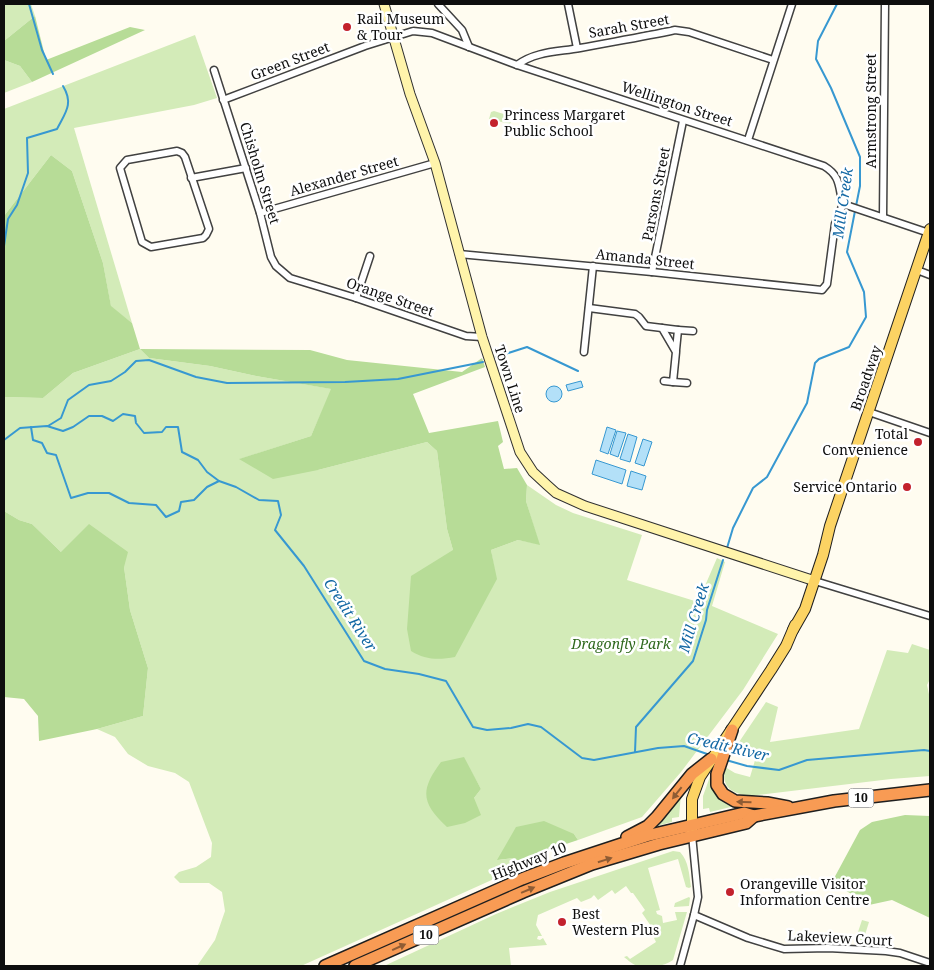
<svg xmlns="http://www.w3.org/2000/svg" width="934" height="970" font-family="'Noto Serif',serif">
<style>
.green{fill:#d3ebb8;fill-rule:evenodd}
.forest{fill:#b7dc97}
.water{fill:#b3e0f8;stroke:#3798d1}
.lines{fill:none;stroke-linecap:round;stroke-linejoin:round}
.stream{stroke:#3798d1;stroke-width:2}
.street-casing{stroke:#414141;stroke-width:9}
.secondary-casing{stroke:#303030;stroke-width:11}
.primary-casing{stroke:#1f1f1f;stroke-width:12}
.highway-casing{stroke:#1f1f1f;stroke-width:14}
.street{stroke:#fff;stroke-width:6}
.secondary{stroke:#fff4ab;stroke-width:9}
.primary{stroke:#fcd363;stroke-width:10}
.highway{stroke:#f89b54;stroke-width:11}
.oneway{fill:#8f5c34}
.poi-dot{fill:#c3222d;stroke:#fff;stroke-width:2}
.labels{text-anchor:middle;stroke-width:5;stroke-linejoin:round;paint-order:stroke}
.shield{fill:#fff;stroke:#565656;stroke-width:1}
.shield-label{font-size:12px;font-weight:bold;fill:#0e0e0e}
.poi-label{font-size:14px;fill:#0e0e0e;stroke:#fff;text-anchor:start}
.street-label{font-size:14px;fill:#0e0e0e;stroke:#fff}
.park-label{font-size:14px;font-style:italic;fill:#2e681c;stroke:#fff}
.water-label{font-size:15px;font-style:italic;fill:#1368a4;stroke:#fff}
</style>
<rect width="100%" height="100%" fill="#fffcf0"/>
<!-- green -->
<g class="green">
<path d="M4,4H31L35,16L4,41Z"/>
<path d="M195,35L217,98L194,105L74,128L132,323L111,307L103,263L72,171L51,155L4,216V109Z"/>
<path d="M4,60L20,66L32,82L4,93Z"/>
<path d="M494,111L513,117L510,124L489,119L491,112Z"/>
<path d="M140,349L149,358L210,366L256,376L332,389L311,436L240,459L318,470L427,442L437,451L447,529L453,550L496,579L491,550L518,540L539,544L526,501L527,485L556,505L573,513L642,535L627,580L698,602L717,558L725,562L712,606L778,634L743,690L681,772L642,817L578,840L574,834L498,860L513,858L525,865L301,966H197L215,940L225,911L222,892L209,883H180L174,877L179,872L196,867L211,857L212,843L189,782L175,773L148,766L128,754L115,737L97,729L143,716L148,668L130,610L124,567L61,552L32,524L19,520L4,511V397L43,398L73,373ZM463,757L481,789L474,798Z"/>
<path d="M912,644L930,650V679L927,685L930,699V776L891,779L749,796C731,793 721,787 725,767L735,773L750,777L756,757L733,751L766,702L778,707L770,742L859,729L887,650L908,653Z"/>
<path d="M712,771L735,806L710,812L709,808L703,809V796Z"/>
<path d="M681,794L679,817L672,818V822L649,828Z"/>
<path d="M673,851L680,852C689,862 689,874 691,887L689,888L686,887L678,859L648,868L660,910L656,911L657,914L662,916L663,923L677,920L675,912H687L673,960C665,966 648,969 638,966C633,965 628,960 624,957L627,956L630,959L656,942L654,938L657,935L642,913L645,910L633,893H631L626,886L615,894L612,890L598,900L594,895L591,898L581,902L577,898L538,915L536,925L542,936H538L537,939L540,940L543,938L547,945L509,948L511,966H384L496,914L550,892Z"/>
<path d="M689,897L690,898L689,906L674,907L675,903Z"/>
<path d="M862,920L869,922L863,941L856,938Z"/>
</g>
<!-- forest -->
<g class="forest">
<path d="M35,16L46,60L130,27L145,30L32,82L20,66L4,60V41Z"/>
<path d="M51,155L72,171L103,263L111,306L132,323L140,349L310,350L347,360L462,372L482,358L485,367L413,394L429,433L498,421L503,442L498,446L504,469L517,468L527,485L526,501L540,545L518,540L491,550L497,579L455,657C439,660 425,660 411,651L407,629L411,576L453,550L447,529L437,451L427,442L318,470L273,479L239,459L311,436L331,389L256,376L210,366L149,358L140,349L73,373L43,398L4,397V216Z"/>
<path d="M4,511L19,520L32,524L61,552L89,524L128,552L124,567L130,610L148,668L143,716L97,729L39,741L38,716L24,699L4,697Z"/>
<path d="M464,757L481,789L474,798L481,815L465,823L447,827C421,803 420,790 441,762Z"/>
<path d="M905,815L930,816V918L892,900L869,905L832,882L860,830L872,822Z"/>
<path d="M544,821L574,834L578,840L554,848L525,865L513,858L497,860L516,827Z"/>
</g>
<!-- water -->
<g class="water">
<path d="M581,381L583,387L568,391L566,385Z"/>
<circle cx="554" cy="394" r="8"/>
<path d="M607,427L616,430L608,454L600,451Z"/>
<path d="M617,431L626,433L618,457L610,454Z"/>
<path d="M628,434L637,437L630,462L620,459Z"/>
<path d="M643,439L652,442L644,466L635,463Z"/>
<path d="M596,460L626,470L622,484L592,474Z"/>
<path d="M631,471L646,476L642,490L627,486Z"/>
</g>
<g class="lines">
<!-- stream -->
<g class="stream">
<path d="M29,4L42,50L53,74"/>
<path d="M837,4L818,41L816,59L831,88L860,157V186L856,206"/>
<path d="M4,246L8,219L17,205L28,173L27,138L57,129C65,113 74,104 63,86"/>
<path d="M496,357L527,347L578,371"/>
<path d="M48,426L61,418L68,400L89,385L111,381L125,372L136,361L149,360L196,377L227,383L345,382L398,379L483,362"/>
<path d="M31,427L33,440L42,443L47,453L56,455L71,498L88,493H109L129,503L156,505L166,517L179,511L181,502L194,500L207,487L219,481"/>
<path d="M4,440L20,428L47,426L63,431L73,427L89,416H102L113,421L123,414L135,416L136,423L144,433L162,432L166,427H178L182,452L198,460L207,472L219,481L236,487L259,500L278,501L281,515L275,530L304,566L364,661L385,669L419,674L446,681L473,727L487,730L511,728L528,724L541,727L582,758L594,760L658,748L684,746L710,755"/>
<path d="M727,548L733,528L753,488L767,477L807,403L815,363L819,359L849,347L866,317L864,292L847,252L855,211"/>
<path d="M635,752L636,727L693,661L706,620L707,610L723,560"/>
<path d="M726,760L747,766L779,770L807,760L924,750L930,751"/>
</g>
<defs>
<g id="street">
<path d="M438,4L462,30L469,47"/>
<path d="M568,4L577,48"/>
<path d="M517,65C536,51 558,52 580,48C611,42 643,37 675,30L689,32L773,60"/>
<path d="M214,70L260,213L271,257L276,266L290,278L356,298L466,336L482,337"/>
<path d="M223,100L365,46L413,31L432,33L517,65L824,166C842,177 838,188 843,204"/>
<path d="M748,140L792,4"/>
<path d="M177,151L182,153L185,157L209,229L206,235L203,238L151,247L142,242L120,168L127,160Z"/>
<path d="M191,178L246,168"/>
<path d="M843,204L929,233"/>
<path d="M260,213L435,163"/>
<path d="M883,217L885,4"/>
<path d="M459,254L652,272L822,290L827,284L835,224L843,204"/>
<path d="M917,270L930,275"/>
<path d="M652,272L683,121"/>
<path d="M356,298L370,256"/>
<path d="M589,308L635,314L639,317L646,326L662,328L676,352L673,382L664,381"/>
<path d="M662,328L678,330L676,350"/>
<path d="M678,330L693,331"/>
<path d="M584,352L593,266"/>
<path d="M673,382L687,383"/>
<path d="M869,412L930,433"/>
<path d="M815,581L930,616"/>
<path d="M694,915L748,938L784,949L828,948L886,951L900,953L930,963"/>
<path d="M680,966L694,915L698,897L692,835"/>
</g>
<path id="secondary" d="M384,4L410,94L435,163L482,337L520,452L533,472L547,485L556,493L585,506L815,581"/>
<g id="primary">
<path d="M793,630L805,609L823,555L830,526L930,229"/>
<path d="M692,833V799L700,777L771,670L786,646L795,625"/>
</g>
<g id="highway">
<path d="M732,730L717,774V785L723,794L735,801L767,803L788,807"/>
<path d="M627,837L648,826L657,817L692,774L711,759"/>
<path d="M325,966L522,879L564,863L646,836L744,813L754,816L834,801L930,790"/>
<path d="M355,966L523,892L592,864L659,844L746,823L754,816"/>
</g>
</defs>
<!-- street casing -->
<use href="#street" class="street-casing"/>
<!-- secondary casing -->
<use href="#secondary" class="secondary-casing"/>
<!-- primary casing -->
<use href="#primary" class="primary-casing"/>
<!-- highway casing -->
<use href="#highway" class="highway-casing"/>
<!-- street -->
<use href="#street" class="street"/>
<!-- secondary -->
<use href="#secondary" class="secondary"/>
<!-- primary -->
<use href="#primary" class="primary"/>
<!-- highway -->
<use href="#highway" class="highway"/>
</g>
<!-- one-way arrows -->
<defs><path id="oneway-solid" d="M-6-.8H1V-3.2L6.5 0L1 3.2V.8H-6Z" transform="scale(1.25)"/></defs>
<g class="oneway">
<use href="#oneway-solid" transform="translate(677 793) rotate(128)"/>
<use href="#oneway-solid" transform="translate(744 802) rotate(-178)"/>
<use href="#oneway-solid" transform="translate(605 860) rotate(-18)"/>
<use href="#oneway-solid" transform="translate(528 890) rotate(-23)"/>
<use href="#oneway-solid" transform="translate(399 947) rotate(-24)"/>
</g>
<!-- markers -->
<g class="poi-dot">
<circle cx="347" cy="27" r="5"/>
<circle cx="494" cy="123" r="5"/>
<circle cx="918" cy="442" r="5"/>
<circle cx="907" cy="487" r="5"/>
<circle cx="730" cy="892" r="5"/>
<circle cx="562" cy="922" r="5"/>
</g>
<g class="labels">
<!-- shield labels -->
<g class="shield">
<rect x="848.5" y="788.5" width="25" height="19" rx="4"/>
<rect x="413.5" y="925.5" width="25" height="19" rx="4"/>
</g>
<g class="shield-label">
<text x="861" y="802">10</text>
<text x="426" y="939">10</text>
</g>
<!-- poi labels -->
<g class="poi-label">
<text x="357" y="24">Rail Museum<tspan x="357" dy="16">&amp; Tour</tspan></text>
<text x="504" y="120">Princess Margaret<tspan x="504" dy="16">Public School</tspan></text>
<text x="908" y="439" text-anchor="end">Total<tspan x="908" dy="16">Convenience</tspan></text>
<text x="897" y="492" text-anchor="end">Service Ontario</text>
<text x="740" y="889">Orangeville Visitor<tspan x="740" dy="16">Information Centre</tspan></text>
<text x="572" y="919">Best<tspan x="572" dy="16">Western Plus</tspan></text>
</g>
<!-- street labels -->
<g class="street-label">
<text transform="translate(629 26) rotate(-10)" y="5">Sarah Street</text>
<text transform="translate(290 61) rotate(-21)" y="5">Green Street</text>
<text transform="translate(677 104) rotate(18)" y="5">Wellington Street</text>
<text transform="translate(871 111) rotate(-90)" y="5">Armstrong Street</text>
<text transform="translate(260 173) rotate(73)" y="5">Chisholm Street</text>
<text transform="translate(344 176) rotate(-16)" y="5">Alexander Street</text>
<text transform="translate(656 194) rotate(-79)" y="5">Parsons Street</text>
<text transform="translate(645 259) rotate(6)" y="5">Amanda Street</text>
<text transform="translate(390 297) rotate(19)" y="5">Orange Street</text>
<text transform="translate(866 378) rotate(-71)" y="5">Broadway</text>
<text transform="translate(510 379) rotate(72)" y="5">Town Line</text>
<text transform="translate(529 861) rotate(-22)" y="5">Highway 10</text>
<text transform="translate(840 938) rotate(3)" y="5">Lakeview Court</text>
</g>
<!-- park labels -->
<g class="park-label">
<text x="621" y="649">Dragonfly Park</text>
</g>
<!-- water labels -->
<g class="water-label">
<text transform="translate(843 203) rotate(-82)" y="5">Mill Creek</text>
<text transform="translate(350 615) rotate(57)" y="5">Credit River</text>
<text transform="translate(694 618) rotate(-73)" y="5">Mill Creek</text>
<text transform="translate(728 747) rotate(13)" y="5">Credit River</text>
</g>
</g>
<!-- border -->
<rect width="934" height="970" fill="none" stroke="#0e0e0e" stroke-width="10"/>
</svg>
